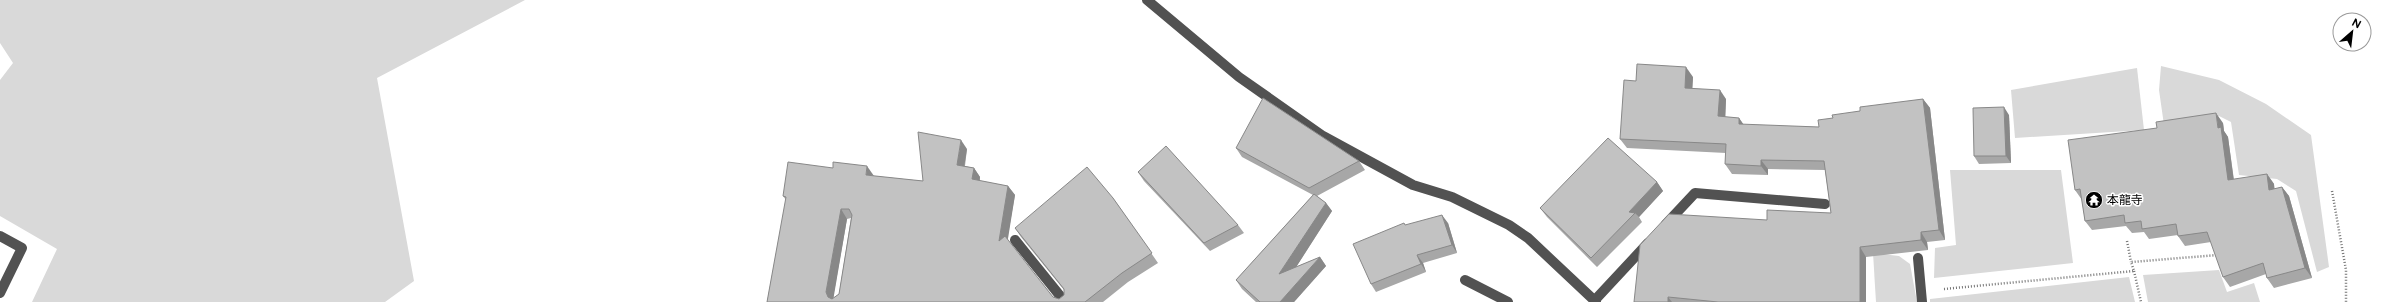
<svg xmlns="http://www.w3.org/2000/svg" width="2384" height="302" font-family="Figtree,'Noto Sans JP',sans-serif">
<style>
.green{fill:#d9d9d9}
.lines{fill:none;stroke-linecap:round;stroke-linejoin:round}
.path{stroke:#747474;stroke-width:2.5;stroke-dasharray:1 2;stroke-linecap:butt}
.minor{stroke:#525252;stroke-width:10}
.wall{fill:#a7a7a7;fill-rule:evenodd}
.shaded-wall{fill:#888}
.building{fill:#c2c2c2;stroke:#888;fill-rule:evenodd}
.labels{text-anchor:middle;stroke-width:3;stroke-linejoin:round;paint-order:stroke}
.poi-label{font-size:12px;fill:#000;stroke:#fff;text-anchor:start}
</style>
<rect width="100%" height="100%" fill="#fff"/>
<!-- green -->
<g class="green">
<path d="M0,0H525L377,78L414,281L385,302H32L57,249L0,216V80L13,63L0,43Z"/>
<path d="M2161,66L2219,80L2266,104L2311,135L2329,267L2317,272L2296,191L2277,179L2239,175L2231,122L2219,116L2164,125L2159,90Z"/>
<path d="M2137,68L2144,130L2015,138L2011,90Z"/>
<path d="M1950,170H2061L2073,263L1934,278L1935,248L1956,245Z"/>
<path d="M1873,253L1899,256L1910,264L1917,302H1876Z"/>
<path d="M2219,270L2227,292L2254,283L2260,302H2148L2143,275Z"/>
<path d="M2129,277L2135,302H1930V299Z"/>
</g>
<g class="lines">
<!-- path -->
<g class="path">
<path d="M2332,191L2346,270V302"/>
<path d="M2127,241L2131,262"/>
<path d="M2134,271L2141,302"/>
<path d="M1944,289L2134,271L2131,262L2218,255"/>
</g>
<!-- minor -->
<g class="minor">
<path d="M1147,0L1239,77L1323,136L1413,185L1452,197L1509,225L1528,238L1596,302"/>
<path d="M1666,224L1695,193L1825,204"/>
<path d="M0,236L22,248L0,293"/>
<path d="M1015,240L1065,302"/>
<path d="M1918,258L1922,302"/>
<path d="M1465,280L1508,302"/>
<path d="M1595,300L1648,243"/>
</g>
</g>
<!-- wall -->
<g class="wall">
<path d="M1693,77L1692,88L1726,99L1725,117L1739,118L1744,125L1819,127L1833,118L1860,111L1923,99L1930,108L1945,240L1927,242L1928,250L1866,257V302H1634L1767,220L1831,213L1825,170L1768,169V175L1732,174L1725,164L1726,153L1627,148L1620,139L1636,81Z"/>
<path d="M2009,115L2011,163L1979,164L1974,156Z"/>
<path d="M2223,123L2224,131L2228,137L2234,180L2267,174L2274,184V189L2282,187L2289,196L2312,278L2274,288L2267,278L2266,274L2230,287L2223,277L2211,242L2185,246L2178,236V235L2149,239L2144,232L2132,233L2126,226L2092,230L2085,221L2082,200L2075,190Z"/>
<path d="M1236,148L1359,161L1365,170L1317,196L1326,203L1332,211L1296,267L1320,257L1326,266L1294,302H1256L1242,289L1236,280L1313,195L1242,157Z"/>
<path d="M967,149L965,166L974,168L980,177V181L1008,186L1015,195L1007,240L1053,297L1059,299L1064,295V290L1021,237L1015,228L1113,198L1158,263L1128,282L1103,302H767L786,200L783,196L874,176L923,181ZM851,218L839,294L833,298L847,219Z"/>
<path d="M1138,172L1238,225L1244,233L1210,251L1144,181Z"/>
<path d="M1657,182L1663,191L1639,217L1642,222L1597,267L1547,217L1540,208Z"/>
<path d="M1448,223L1457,253L1423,263L1426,272L1376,292L1371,284L1405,225Z"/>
</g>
<!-- shaded-wall -->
<g class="shaded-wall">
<path d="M1686,67L1693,77L1692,97L1685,88Z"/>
<path d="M1720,90L1726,99L1725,126L1718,116Z"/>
<path d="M1923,99L1930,108L1945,240L1939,230Z"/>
<path d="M2004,107L2009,115L2011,163L2006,156Z"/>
<path d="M2216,113L2223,123L2224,131L2228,137L2235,190L2228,180L2218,128Z"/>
<path d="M1739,118L1745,127L1739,124Z"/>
<path d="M961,140L967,149L963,174L957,165Z"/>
<path d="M1761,160L1768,169V175L1761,166Z"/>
<path d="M867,166L874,176L866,175Z"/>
<path d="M974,168L980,177L978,189L972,179Z"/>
<path d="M2267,174L2274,184L2276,200L2269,190Z"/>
<path d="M1657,182L1663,191L1639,217L1635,213L1629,212Z"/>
<path d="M1008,186L1015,195L1006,251L999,241Z"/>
<path d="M2282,187L2289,196L2312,278L2305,268Z"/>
<path d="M1326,203L1332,211L1286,283L1279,274Z"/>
<path d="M841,209L847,219L833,301L828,297L826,292Z"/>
<path d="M1442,215L1448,223L1457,253L1452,245Z"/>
<path d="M1921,232L1927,242L1928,250L1921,240Z"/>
<path d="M1860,247L1866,257V302H1860Z"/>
<path d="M1417,255L1423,263L1426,272L1421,264Z"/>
<path d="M1320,257L1326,266L1294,302H1280Z"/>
<path d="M1668,297L1672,302H1668Z"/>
</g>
<!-- building -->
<g class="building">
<path d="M1637,64L1686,67L1685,88L1720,90L1718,116L1739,118V124L1819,127L1818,120L1833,118L1832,115L1860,111V107L1923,99L1939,230L1921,232V240L1860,247V302H1718L1668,297V302H1634L1640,245L1669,214L1767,220V210L1831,213L1824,161L1761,160V166L1725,164L1726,144L1620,139L1624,80L1636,81Z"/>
<path d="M1263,98L1359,161L1309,188L1236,148Z"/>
<path d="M2004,107L2006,156H1974L1973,108Z"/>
<path d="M2216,113L2218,128L2221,127L2228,180L2267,174L2269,190L2282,187L2305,268L2267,278L2263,263L2223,277L2207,232L2178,236L2176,224L2142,229L2141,221L2125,223L2124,215L2085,221L2080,189L2075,190L2068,140L2157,128L2156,122Z"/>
<path d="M918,132L961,140L957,165L974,168L972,179L1008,186L999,241L1005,236L1053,297L1059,299L1064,295V289L1015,228L1087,167L1113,198L1152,253L1122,273L1085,302H767L786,197L783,196L788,162L833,168V162L867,166L866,175L923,181ZM841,209H849L852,215L839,294L832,299L828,297L826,292Z"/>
<path d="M1608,138L1657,182L1629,212L1635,213L1591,258L1540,208Z"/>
<path d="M1166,146L1238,225L1204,243L1138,172Z"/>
<path d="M1314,194L1326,203L1279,274L1320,257L1280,302H1260L1236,280Z"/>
<path d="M1442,215L1452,245L1417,255L1421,264L1371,284L1353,244L1404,223L1405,225Z"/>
</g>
<!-- icons -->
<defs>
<symbol id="temple-disc" viewBox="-11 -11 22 22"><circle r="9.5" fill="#000" stroke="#fff"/><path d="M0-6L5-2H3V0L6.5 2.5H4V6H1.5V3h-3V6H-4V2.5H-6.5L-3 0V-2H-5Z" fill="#fff"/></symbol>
</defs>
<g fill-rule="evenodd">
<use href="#temple-disc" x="2084" y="190" width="20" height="20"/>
</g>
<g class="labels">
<!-- poi labels -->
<g class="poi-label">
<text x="2107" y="204">本龍寺</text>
</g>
</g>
<!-- north arrow -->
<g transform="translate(2352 32) rotate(28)"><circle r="19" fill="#ffffff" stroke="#999999"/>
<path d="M0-3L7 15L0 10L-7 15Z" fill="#000000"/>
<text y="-6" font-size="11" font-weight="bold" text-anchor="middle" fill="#000000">N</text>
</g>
</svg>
